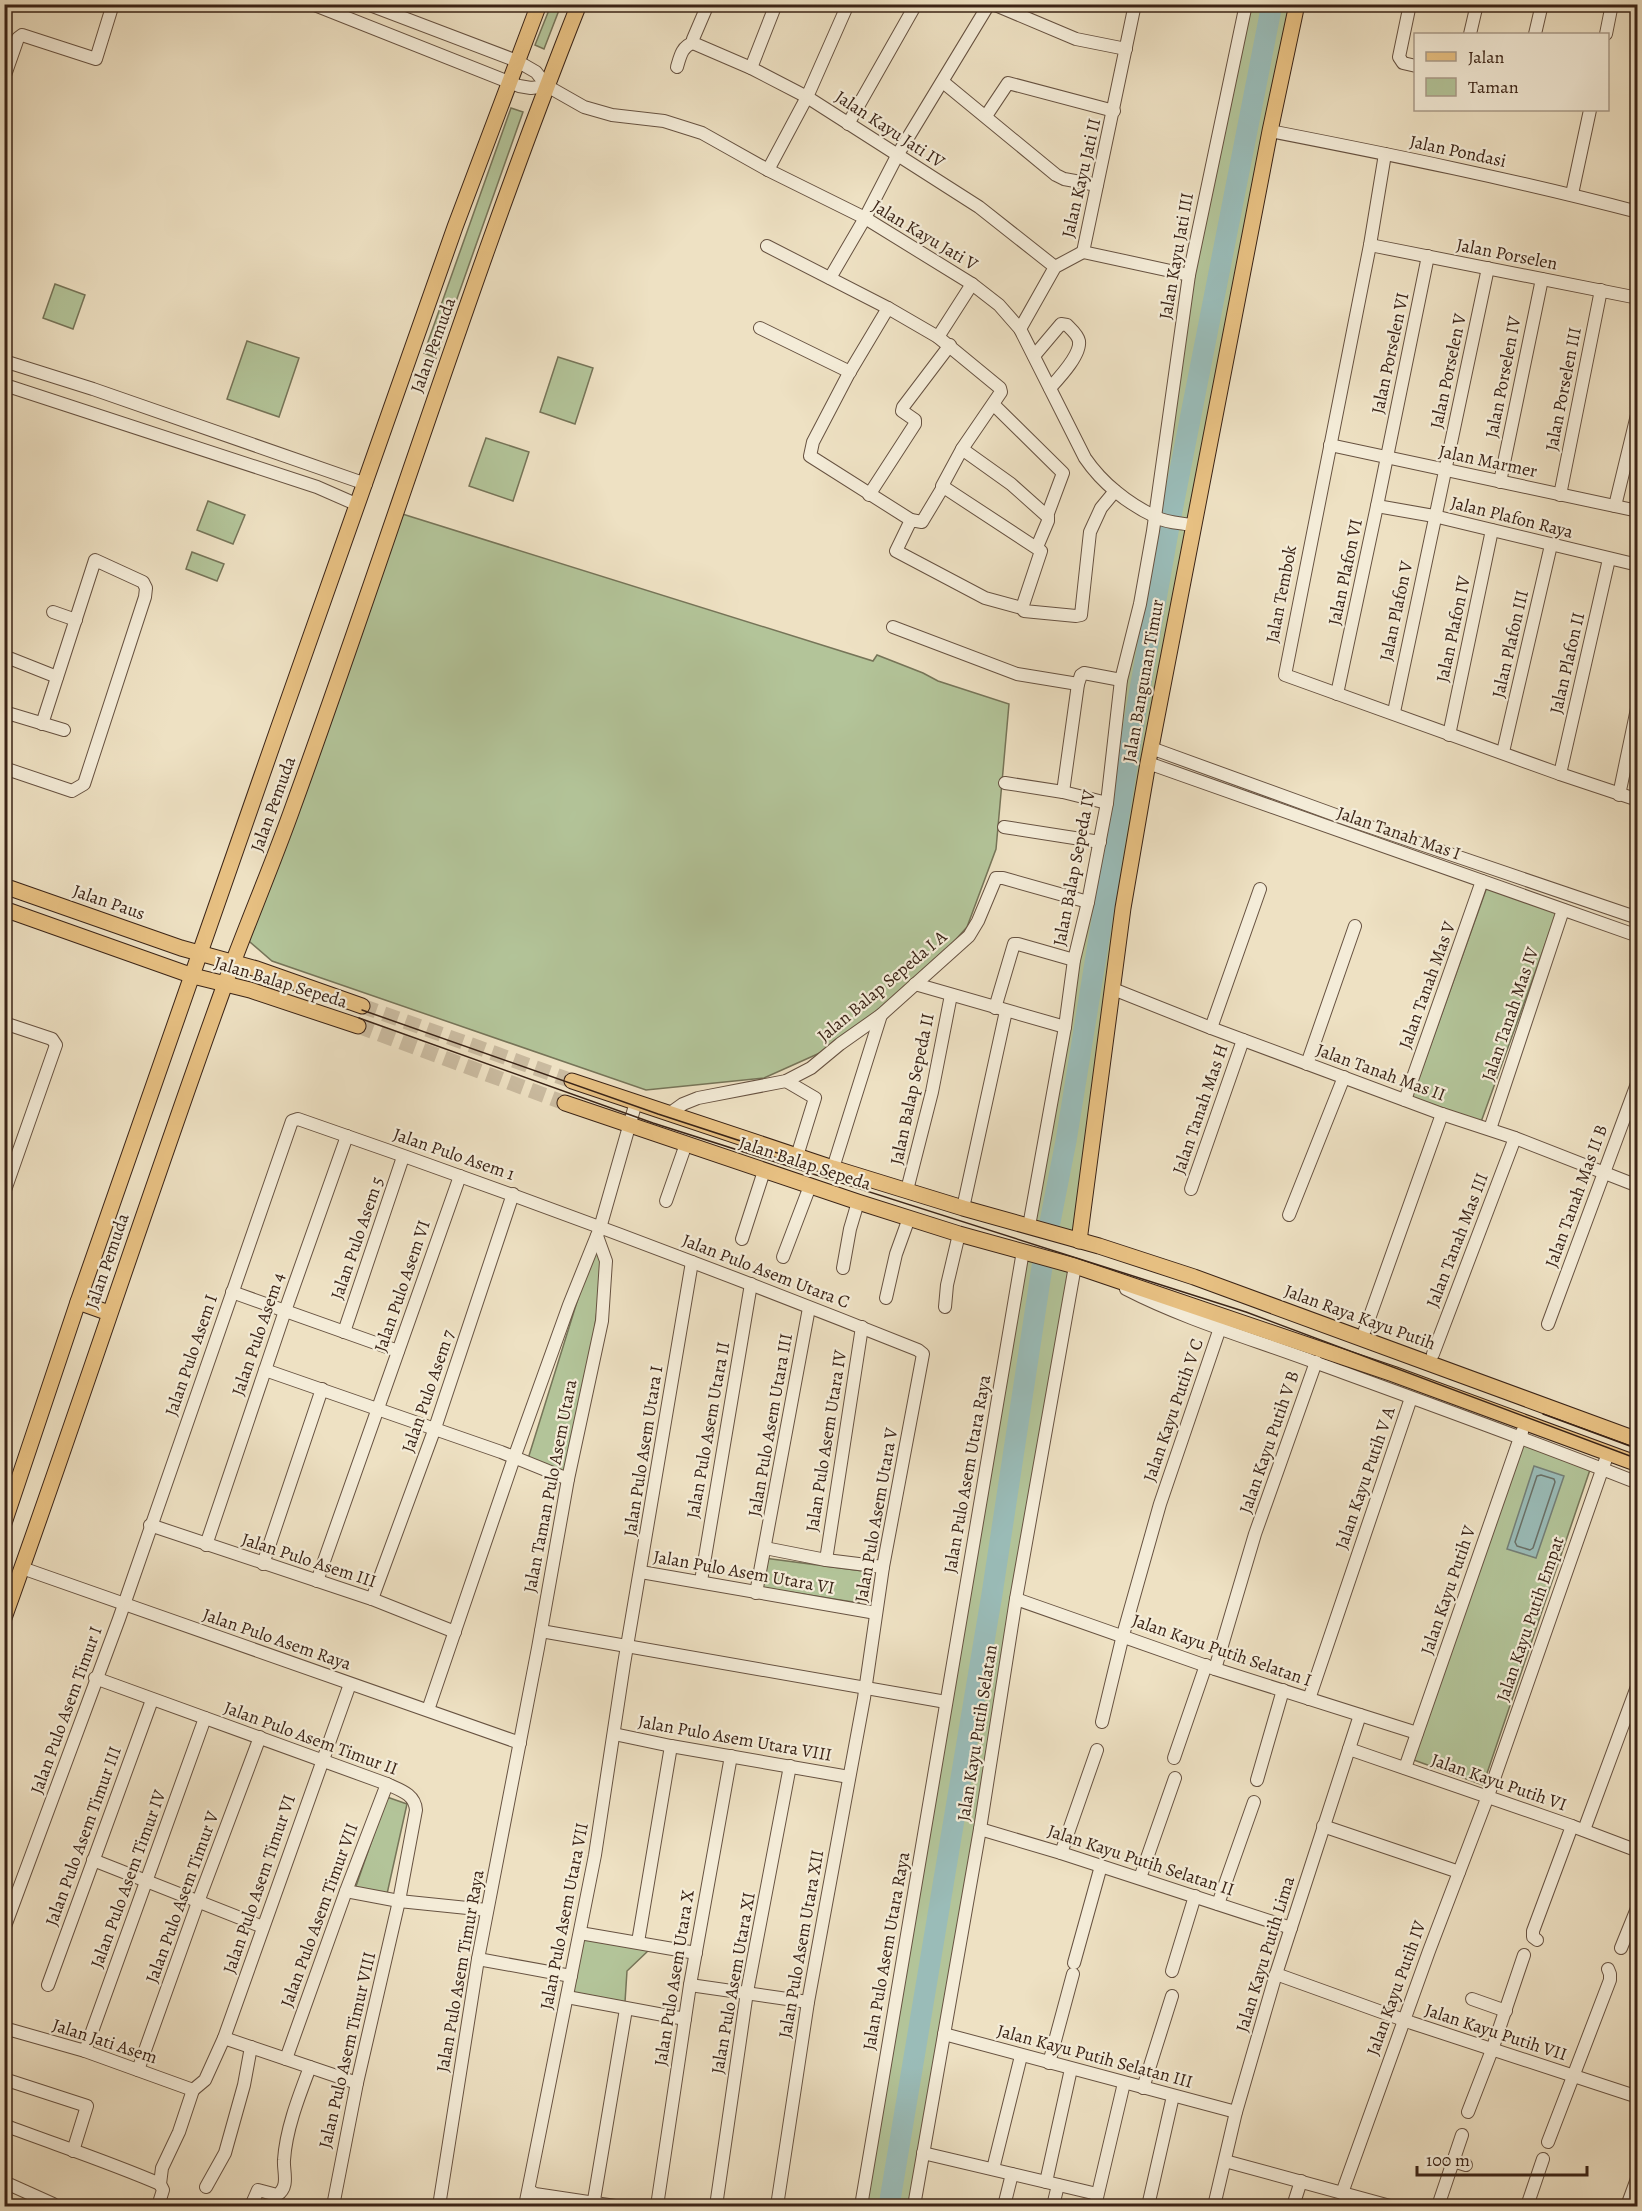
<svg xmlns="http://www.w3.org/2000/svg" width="1642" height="2211" font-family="Alegreya,serif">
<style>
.green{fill:#b3c499;stroke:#767458;stroke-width:1.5}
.water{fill:#9abcb8;stroke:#747f77;stroke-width:1.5}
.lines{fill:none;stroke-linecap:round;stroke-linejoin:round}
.shore{stroke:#6a7067;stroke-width:1.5}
.river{stroke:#9abcb8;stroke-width:21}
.major-tunnel{stroke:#cabba0;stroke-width:15;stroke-dasharray:15 8;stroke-linecap:butt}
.minor-casing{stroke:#675241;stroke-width:14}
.major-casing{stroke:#3a2316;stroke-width:17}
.minor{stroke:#f4ecd8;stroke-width:12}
.major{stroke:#e7c082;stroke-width:15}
.tram{stroke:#3a2316;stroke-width:1.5}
.labels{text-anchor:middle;stroke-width:4.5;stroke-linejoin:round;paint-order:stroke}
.street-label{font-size:18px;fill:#3a2316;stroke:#f4ecd8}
</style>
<rect width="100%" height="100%" fill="#eee1c3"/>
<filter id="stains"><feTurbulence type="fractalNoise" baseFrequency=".00333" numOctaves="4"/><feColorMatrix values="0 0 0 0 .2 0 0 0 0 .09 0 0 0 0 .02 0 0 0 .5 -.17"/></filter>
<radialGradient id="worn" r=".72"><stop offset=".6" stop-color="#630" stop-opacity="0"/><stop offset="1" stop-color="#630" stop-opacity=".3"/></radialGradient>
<!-- green -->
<g class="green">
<path d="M551,5H561L544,49L535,45Z"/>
<path d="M1246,5H1297L1161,689L1079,1241L1029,1226L1088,902L1121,680L1140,604L1189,275Z"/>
<path d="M511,108L523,112L436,358L424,353Z"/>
<path d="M55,284L85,295L73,329L43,318Z"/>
<path d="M247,341L299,358L279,417L227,399Z"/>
<path d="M558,357L593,368L575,424L540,412Z"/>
<path d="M486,438L529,452L513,501L469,486Z"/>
<path d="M208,501L245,515L233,544L197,530Z"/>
<path d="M396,512L873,661L877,655L923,673L938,681L1009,704L996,849L967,927L892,1011L822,1052L764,1078L646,1090L272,961L243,936Z"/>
<path d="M192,552L224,564L217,581L186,569Z"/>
<path d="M1487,887L1557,912L1481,1122L1412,1097Z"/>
<path d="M596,1241L603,1267L574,1479L527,1462Z"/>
<path d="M1023,1251L1075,1266L914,2206H862Z"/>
<path d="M1516,1430L1593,1461L1483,1785L1411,1759Z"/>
<path d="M764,1558L863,1571L859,1603L759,1587Z"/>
<path d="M387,1797L407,1804L387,1894L355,1889Z"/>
<path d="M582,1937L650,1949L627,1971L625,2002L572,1992Z"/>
</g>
<!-- water -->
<path class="water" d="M1534,1466L1564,1476L1536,1558L1507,1549Z"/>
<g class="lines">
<!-- shore -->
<path class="shore" d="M1541,1475L1554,1479L1555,1482L1533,1548L1530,1550L1517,1546L1515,1542L1537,1476Z"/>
<!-- river -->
<g class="river">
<path d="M1050,1222L1066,1141L1134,723L1170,521L1272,4"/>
<path d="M889,2206L992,1594L1042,1267"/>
</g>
<!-- major-tunnel -->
<g class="major-tunnel">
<path d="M362,1006L572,1081"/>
<path d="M358,1026L565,1103"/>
</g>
<defs>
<g id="minor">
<path d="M312,4L519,86L531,88L547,86"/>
<path d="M367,4L517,61L536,72L547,86L584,107L612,115L664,121L702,133L768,170L865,218L972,284L999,305L1020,329L1085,458C1102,483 1128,504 1156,517C1166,523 1181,523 1192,525"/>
<path d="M993,4L1076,39L1126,49"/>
<path d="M1135,4L1083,252L1189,275"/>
<path d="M1410,4L1399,57L1403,63L1416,66"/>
<path d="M1470,34L1477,4"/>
<path d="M1535,34L1542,4"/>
<path d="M1606,34L1612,4"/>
<path d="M693,43L751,68L807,97L979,207L1055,267"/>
<path d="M693,43V39L708,4"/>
<path d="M677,67C680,57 682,46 693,43"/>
<path d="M751,68L776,4"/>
<path d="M4,78L18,38L22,35L96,59L113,4"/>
<path d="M943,82L1056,175L1064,179L1097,185"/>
<path d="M986,116L1008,83L1114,111"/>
<path d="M848,124L916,4"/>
<path d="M1270,131C1393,155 1516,180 1638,212"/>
<path d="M1385,154L1370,245L1285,675L1560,774L1638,800"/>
<path d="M768,170L807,97L848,4"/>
<path d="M1572,194L1590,110"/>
<path d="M1370,245L1638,298"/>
<path d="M767,246L888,308L938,337"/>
<path d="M830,278L865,218L898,154L989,4"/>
<path d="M972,284L938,337L1000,388L1001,392L962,449L942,486L1041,551L1022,608L1024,611L1076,616L1081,615L1090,532L1101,508L1115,491"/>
<path d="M888,308L848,375L813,442L810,456L911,520"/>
<path d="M760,328L850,372"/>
<path d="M1020,329L1055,267L1083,252"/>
<path d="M1034,356L1061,324L1067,325C1071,329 1078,335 1079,341C1081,355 1059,378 1050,388"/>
<path d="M4,361L93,389L366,484"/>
<path d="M8,386L317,487L358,505"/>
<path d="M994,405L1063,473L1047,516"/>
<path d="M1330,445L1638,511"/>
<path d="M962,449L1011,484L1048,517V521L1037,547"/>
<path d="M1500,482L1542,279"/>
<path d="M943,487L922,522L911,520L896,551L985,598L1022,608"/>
<path d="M869,495L915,424V420L902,411L903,407L950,345"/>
<path d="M1560,495L1601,290"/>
<path d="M1377,506L1434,516L1638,565"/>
<path d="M1615,506L1638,411"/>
<path d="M53,612L76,620"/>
<path d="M893,627L1017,674L1078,684L1081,675L1084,673L1121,680"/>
<path d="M4,656L57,677"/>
<path d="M1337,694L1377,506L1428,256"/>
<path d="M4,712L64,730"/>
<path d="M1394,712L1488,268"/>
<path d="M1449,735L1492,530"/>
<path d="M1151,748L1341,817L1638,918"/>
<path d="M1503,752L1551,545"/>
<path d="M1148,763L1638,936"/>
<path d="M4,768L72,791L84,784L145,597L146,588L143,582L95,560L42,724"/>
<path d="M1560,774L1609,559"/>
<path d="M1005,783L1063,792L1107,803"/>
<path d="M1063,792L1078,684"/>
<path d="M1619,795L1638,704"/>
<path d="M1004,827L1100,842"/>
<path d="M915,984L1065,1027"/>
<path d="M1113,989L1211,1028L1442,1114L1515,1138L1638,1186"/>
<path d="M995,1008L1014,944H1018L1074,960"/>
<path d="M4,1023L52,1039L56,1045L4,1193"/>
<path d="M1211,1028L1260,889"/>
<path d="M1307,1064L1355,926"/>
<path d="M786,1081L815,1098L797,1156"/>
<path d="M1405,1100L1482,881"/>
<path d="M669,1114L683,1104L698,1098L786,1081L811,1068L840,1044L881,1015L969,936L978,921L996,878H1003L1088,902"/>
<path d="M1490,1129L1563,910"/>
<path d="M833,1168L881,1015"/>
<path d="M1191,1189L1243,1040"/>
<path d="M907,1190L932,1092L951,995"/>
<path d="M666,1201L686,1144"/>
<path d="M963,1208L1006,1011"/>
<path d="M1289,1215L1344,1077"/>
<path d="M1029,1226L1065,1027L1074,960L1088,902L1107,803L1121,680L1140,604L1153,531L1189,275L1246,4"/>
<path d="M742,1239L764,1171"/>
<path d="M783,1257L810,1186"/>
<path d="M843,1268L850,1229L858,1202"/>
<path d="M1126,1289C1186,1320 1253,1339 1317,1363C1424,1402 1532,1441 1638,1483"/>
<path d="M232,1292L398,1351"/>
<path d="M886,1298L896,1254L909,1218"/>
<path d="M945,1307L947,1285L959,1234"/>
<path d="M1548,1324L1638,1081"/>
<path d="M1365,1330L1442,1114"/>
<path d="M344,1332L403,1157"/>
<path d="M1433,1354L1515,1138"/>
<path d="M1637,1356L1638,1354"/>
<path d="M265,1370L501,1452L568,1479"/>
<path d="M150,1525L372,1599L455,1632"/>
<path d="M206,1545L285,1311L347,1136"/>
<path d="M765,1548L826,1560L883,1567"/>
<path d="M826,1560L862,1327"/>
<path d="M263,1564L322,1389"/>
<path d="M22,1568L520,1743"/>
<path d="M641,1572L876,1613"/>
<path d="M317,1581L460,1176"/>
<path d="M701,1581L751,1284"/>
<path d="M756,1593L809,1308"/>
<path d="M372,1599L435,1428L513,1194"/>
<path d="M1016,1599L1215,1669L1417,1733"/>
<path d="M541,1631L946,1702"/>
<path d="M1215,1669L1255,1534L1316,1362"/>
<path d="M95,1678L387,1784C400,1790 415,1794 416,1810L399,1901L357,2083L333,2206"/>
<path d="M1309,1699L1411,1398"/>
<path d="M428,1710L514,1458L569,1305L600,1228L636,1102"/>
<path d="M1102,1722L1123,1635L1160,1504L1220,1328"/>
<path d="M614,1734L671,1746L849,1777"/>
<path d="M1349,1749L1572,1826L1638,1851"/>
<path d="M1174,1758L1206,1665"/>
<path d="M1405,1768L1522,1432"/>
<path d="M1257,1780L1283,1690"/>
<path d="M1323,1826L1459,1872"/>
<path d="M980,1829L1061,1853L1291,1928"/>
<path d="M1584,1830L1638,1684"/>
<path d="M1061,1853L1097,1750"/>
<path d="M93,1860L263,1927"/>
<path d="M1140,1878L1175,1778"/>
<path d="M346,1891L399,1901L487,1910"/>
<path d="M1218,1904L1254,1802"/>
<path d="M4,1929L119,1619L292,1121L298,1119C507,1191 713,1268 918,1350L923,1354L883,1567L864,1698L808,2002L777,2206"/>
<path d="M580,1933L696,1953"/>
<path d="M1537,1940L1533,1937V1931L1572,1826"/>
<path d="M638,1942L671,1746"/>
<path d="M1621,1948L1638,1906"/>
<path d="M478,1959L571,1976"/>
<path d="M1074,1963L1101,1866"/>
<path d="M1172,1971L1195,1896"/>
<path d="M1276,1974L1412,2023L1638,2097"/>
<path d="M48,1985L152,1700"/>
<path d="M690,1985L808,2002"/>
<path d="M567,1997L685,2019"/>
<path d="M1472,1999L1506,2011"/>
<path d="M4,2028L85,2051L193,2090"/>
<path d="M944,2034L1236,2112"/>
<path d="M224,2038L357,2083"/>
<path d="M85,2051L205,1718"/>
<path d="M286,2059L346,1891L387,1784"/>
<path d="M1049,2063L1073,1974"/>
<path d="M138,2070L198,1902L260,1737"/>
<path d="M4,2079L87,2106L73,2151"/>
<path d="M1143,2088L1172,1996"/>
<path d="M193,2090L205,2080L224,2038L350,1684"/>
<path d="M1468,2112L1492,2050L1524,1955"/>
<path d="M4,2125C57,2145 109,2162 160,2184"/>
<path d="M1548,2142L1610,1980V1974L1608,1969"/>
<path d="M923,2153L1097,2194"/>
<path d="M1225,2161L1390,2206"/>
<path d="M1453,2161L1466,2165"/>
<path d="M993,2169L1021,2056"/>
<path d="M4,2182L53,2204"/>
<path d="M1046,2182L1071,2069"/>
<path d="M206,2187L225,2153L244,2085L251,2047"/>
<path d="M530,2191L535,2194L615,2206"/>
<path d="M1342,2193L1429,1951L1488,1796L1608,1453"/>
<path d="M158,2206L163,2190L160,2184L162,2168L179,2132L193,2090"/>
<path d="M251,2206L258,2190L277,2195C290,2187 283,2171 284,2160C286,2129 299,2096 310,2067"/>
<path d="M439,2206L478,1959L538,1648L568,1479L602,1321L606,1261L597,1236"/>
<path d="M525,2206L595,1855L624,1664L692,1262"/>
<path d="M593,2206L626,2009"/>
<path d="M657,2206L690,1985L731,1756"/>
<path d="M716,2206L747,1992L790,1766"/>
<path d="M861,2206L1023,1251"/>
<path d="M914,2206L980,1829L1016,1599L1075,1266"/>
<path d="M1004,2206L1012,2174"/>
<path d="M1053,2206L1058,2185"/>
<path d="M1095,2206L1124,2083"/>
<path d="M1148,2206L1173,2096"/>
<path d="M1214,2206L1236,2112L1276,1974L1360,1715"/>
<path d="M1293,2206L1301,2181"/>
<path d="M1438,2206L1462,2135"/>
<path d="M1527,2206L1543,2159"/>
<path d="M1627,2206L1638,2176"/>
</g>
<g id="major">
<path d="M4,886L181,948L257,969L362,1006"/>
<path d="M4,909L193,976L250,990L358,1026"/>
<path d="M572,1081L833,1168L963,1208L1099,1246L1194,1277L1638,1440"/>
<path d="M565,1103L858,1202L959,1234L1075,1266L1393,1374L1638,1464"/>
<path d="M1079,1241L1123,908L1148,763L1270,131L1297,4"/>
<path d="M78,1302L109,1313"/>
<path d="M4,1523L78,1302L277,732L455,227L539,4"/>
<path d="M4,1618C80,1407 149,1194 225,984C247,924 272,866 293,807C390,540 474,268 579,4"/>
</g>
</defs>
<!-- minor casing -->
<use href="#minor" class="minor-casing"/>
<!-- major casing -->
<use href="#major" class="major-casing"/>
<!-- minor -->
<use href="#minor" class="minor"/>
<!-- major -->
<use href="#major" class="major"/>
<!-- tram -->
<g class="tram">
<path d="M362,1010L658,1114L805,1162"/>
<path d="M359,1018L653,1123L1246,1312L1638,1459"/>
<path d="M1543,1414L1638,1449"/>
</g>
</g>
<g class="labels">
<!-- street labels -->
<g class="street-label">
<text transform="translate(890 129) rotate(33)" y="6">Jalan Kayu Jati IV</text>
<text transform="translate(1458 151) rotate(12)" y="6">Jalan Pondasi</text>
<text transform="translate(1081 178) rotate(-77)" y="6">Jalan Kayu Jati II</text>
<text transform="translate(925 235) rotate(31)" y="6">Jalan Kayu Jati V</text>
<text transform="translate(1507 254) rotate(11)" y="6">Jalan Porselen</text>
<text transform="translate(1176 256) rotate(-80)" y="6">Jalan Kayu Jati III</text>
<text transform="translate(433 345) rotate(-70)" y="6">Jalan Pemuda</text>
<text transform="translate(1390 353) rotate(-78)" y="6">Jalan Porselen VI</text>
<text transform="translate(1448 371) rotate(-78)" y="6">Jalan Porselen V</text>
<text transform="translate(1503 377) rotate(-79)" y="6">Jalan Porselen IV</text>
<text transform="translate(1563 389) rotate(-79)" y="6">Jalan Porselen III</text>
<text transform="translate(1488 461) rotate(12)" y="6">Jalan Marmer</text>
<text transform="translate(1512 517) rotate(14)" y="6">Jalan Plafon Raya</text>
<text transform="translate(1345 572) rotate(-78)" y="6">Jalan Plafon VI</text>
<text transform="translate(1281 594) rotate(-79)" y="6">Jalan Tembok</text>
<text transform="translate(1396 611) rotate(-78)" y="6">Jalan Plafon V</text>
<text transform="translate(1453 629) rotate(-78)" y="6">Jalan Plafon IV</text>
<text transform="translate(1510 644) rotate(-77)" y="6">Jalan Plafon III</text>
<text transform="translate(1567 663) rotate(-77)" y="6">Jalan Plafon II</text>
<text transform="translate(1143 681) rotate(-80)" y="6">Jalan Bangunan Timur</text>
<text transform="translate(273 804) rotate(-70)" y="6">Jalan Pemuda</text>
<text transform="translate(1399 833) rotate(19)" y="6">Jalan Tanah Mas I</text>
<text transform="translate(1074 868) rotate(-79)" y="6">Jalan Balap Sepeda IV</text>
<text transform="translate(109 902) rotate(19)" y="6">Jalan Paus</text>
<text transform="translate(281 982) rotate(17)" y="6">Jalan Balap Sepeda</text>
<text transform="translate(1427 985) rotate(-70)" y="6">Jalan Tanah Mas V</text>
<text transform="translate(882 986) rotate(-40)" y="6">Jalan Balap Sepeda I A</text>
<text transform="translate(1510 1014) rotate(-71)" y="6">Jalan Tanah Mas IV</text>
<text transform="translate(1381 1072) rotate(20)" y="6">Jalan Tanah Mas II</text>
<text transform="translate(912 1089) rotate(-78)" y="6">Jalan Balap Sepeda II</text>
<text transform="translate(1200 1109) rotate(-71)" y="6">Jalan Tanah Mas H</text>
<text transform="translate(454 1154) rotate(19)" y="6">Jalan Pulo Asem 1</text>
<text transform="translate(805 1163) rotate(18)" y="6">Jalan Balap Sepeda</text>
<text transform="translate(1576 1196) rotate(-70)" y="6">Jalan Tanah Mas II B</text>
<text transform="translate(357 1238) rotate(-71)" y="6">Jalan Pulo Asem 5</text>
<text transform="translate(1457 1240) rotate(-69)" y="6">Jalan Tanah Mas III</text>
<text transform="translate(107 1261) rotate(-71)" y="6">Jalan Pemuda</text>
<text transform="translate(766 1271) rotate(21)" y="6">Jalan Pulo Asem Utara C</text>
<text transform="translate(402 1286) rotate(-71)" y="6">Jalan Pulo Asem VI</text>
<text transform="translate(1360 1317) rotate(20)" y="6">Jalan Raya Kayu Putih</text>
<text transform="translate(258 1334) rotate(-71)" y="6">Jalan Pulo Asem 4</text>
<text transform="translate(191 1355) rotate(-71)" y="6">Jalan Pulo Asem I</text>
<text transform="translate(428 1391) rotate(-71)" y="6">Jalan Pulo Asem 7</text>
<text transform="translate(1173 1410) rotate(-71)" y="6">Jalan Kayu Putih V C</text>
<text transform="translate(770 1425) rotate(-80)" y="6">Jalan Pulo Asem Utara III</text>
<text transform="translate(708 1430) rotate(-80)" y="6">Jalan Pulo Asem Utara II</text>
<text transform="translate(826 1441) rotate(-81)" y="6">Jalan Pulo Asem Utara IV</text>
<text transform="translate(1269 1442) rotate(-71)" y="6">Jalan Kayu Putih V B</text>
<text transform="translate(643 1451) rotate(-81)" y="6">Jalan Pulo Asem Utara I</text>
<text transform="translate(967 1474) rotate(-80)" y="6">Jalan Pulo Asem Utara Raya</text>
<text transform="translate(1365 1478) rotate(-71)" y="6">Jalan Kayu Putih V A</text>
<text transform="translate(550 1486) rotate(-79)" y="6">Jalan Taman Pulo Asem Utara</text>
<text transform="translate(876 1515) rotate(-80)" y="6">Jalan Pulo Asem Utara V</text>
<text transform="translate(309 1560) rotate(18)" y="6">Jalan Pulo Asem III</text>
<text transform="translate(744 1572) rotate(10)" y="6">Jalan Pulo Asem Utara VI</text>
<text transform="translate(1448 1590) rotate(-71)" y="6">Jalan Kayu Putih V</text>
<text transform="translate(1530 1619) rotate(-71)" y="6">Jalan Kayu Putih Empat</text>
<text transform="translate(277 1639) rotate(19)" y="6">Jalan Pulo Asem Raya</text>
<text transform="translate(1222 1650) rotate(19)" y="6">Jalan Kayu Putih Selatan I</text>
<text transform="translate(66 1710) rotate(-70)" y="6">Jalan Pulo Asem Timur I</text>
<text transform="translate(977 1733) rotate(-81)" y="6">Jalan Kayu Putih Selatan</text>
<text transform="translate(311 1738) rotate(20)" y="6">Jalan Pulo Asem Timur II</text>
<text transform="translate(735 1738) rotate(10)" y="6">Jalan Pulo Asem Utara VIII</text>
<text transform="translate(1499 1782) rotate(19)" y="6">Jalan Kayu Putih VI</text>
<text transform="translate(83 1836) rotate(-70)" y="6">Jalan Pulo Asem Timur III</text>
<text transform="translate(1141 1860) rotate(18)" y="6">Jalan Kayu Putih Selatan II</text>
<text transform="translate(128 1879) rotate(-70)" y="6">Jalan Pulo Asem Timur IV</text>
<text transform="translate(259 1884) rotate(-71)" y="6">Jalan Pulo Asem Timur VI</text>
<text transform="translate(182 1897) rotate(-70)" y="6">Jalan Pulo Asem Timur V</text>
<text transform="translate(319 1915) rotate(-70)" y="6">Jalan Pulo Asem Timur VII</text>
<text transform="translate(564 1916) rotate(-79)" y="6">Jalan Pulo Asem Utara VII</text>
<text transform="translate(801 1944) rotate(-80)" y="6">Jalan Pulo Asem Utara XII</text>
<text transform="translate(886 1951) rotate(-80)" y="6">Jalan Pulo Asem Utara Raya</text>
<text transform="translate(1265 1954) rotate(-73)" y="6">Jalan Kayu Putih Lima</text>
<text transform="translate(460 1971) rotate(-80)" y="6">Jalan Pulo Asem Timur Raya</text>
<text transform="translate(674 1978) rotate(-81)" y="6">Jalan Pulo Asem Utara X</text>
<text transform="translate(733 1983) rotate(-80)" y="6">Jalan Pulo Asem Utara XI</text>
<text transform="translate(1396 1988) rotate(-70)" y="6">Jalan Kayu Putih IV</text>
<text transform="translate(1496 2032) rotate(18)" y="6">Jalan Kayu Putih VII</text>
<text transform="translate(105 2041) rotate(18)" y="6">Jalan Jati Asem</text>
<text transform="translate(347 2050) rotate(-77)" y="6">Jalan Pulo Asem Timur VIII</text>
<text transform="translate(1095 2056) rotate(15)" y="6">Jalan Kayu Putih Selatan III</text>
</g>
</g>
<!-- margin -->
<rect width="1642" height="2211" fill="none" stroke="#eee1c3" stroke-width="24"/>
<rect x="6" y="6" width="1630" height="2199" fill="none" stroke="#3a2316" stroke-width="3"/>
<rect x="12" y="12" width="1618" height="2187" fill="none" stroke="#3a2316" stroke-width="1.5"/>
<!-- legend -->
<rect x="1414" y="33" width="195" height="78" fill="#f4ecd8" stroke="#aa9c8a" stroke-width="1.5"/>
<rect x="1426" y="52" width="30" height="9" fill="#e7c082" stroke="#aa9c8a" stroke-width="1.5"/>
<text x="1468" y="63" font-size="18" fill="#3a2316">Jalan</text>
<rect x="1426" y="78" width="30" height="18" fill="#b3c499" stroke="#aa9c8a" stroke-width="1.5"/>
<text x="1468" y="93" font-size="18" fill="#3a2316">Taman</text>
<!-- scale -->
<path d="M1417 2166v9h170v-9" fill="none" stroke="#3a2316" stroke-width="3"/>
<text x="1426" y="2166" font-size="18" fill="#3a2316" stroke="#f4ecd8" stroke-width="4.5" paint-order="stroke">100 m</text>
<rect width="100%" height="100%" filter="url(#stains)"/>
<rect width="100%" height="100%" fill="url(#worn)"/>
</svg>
